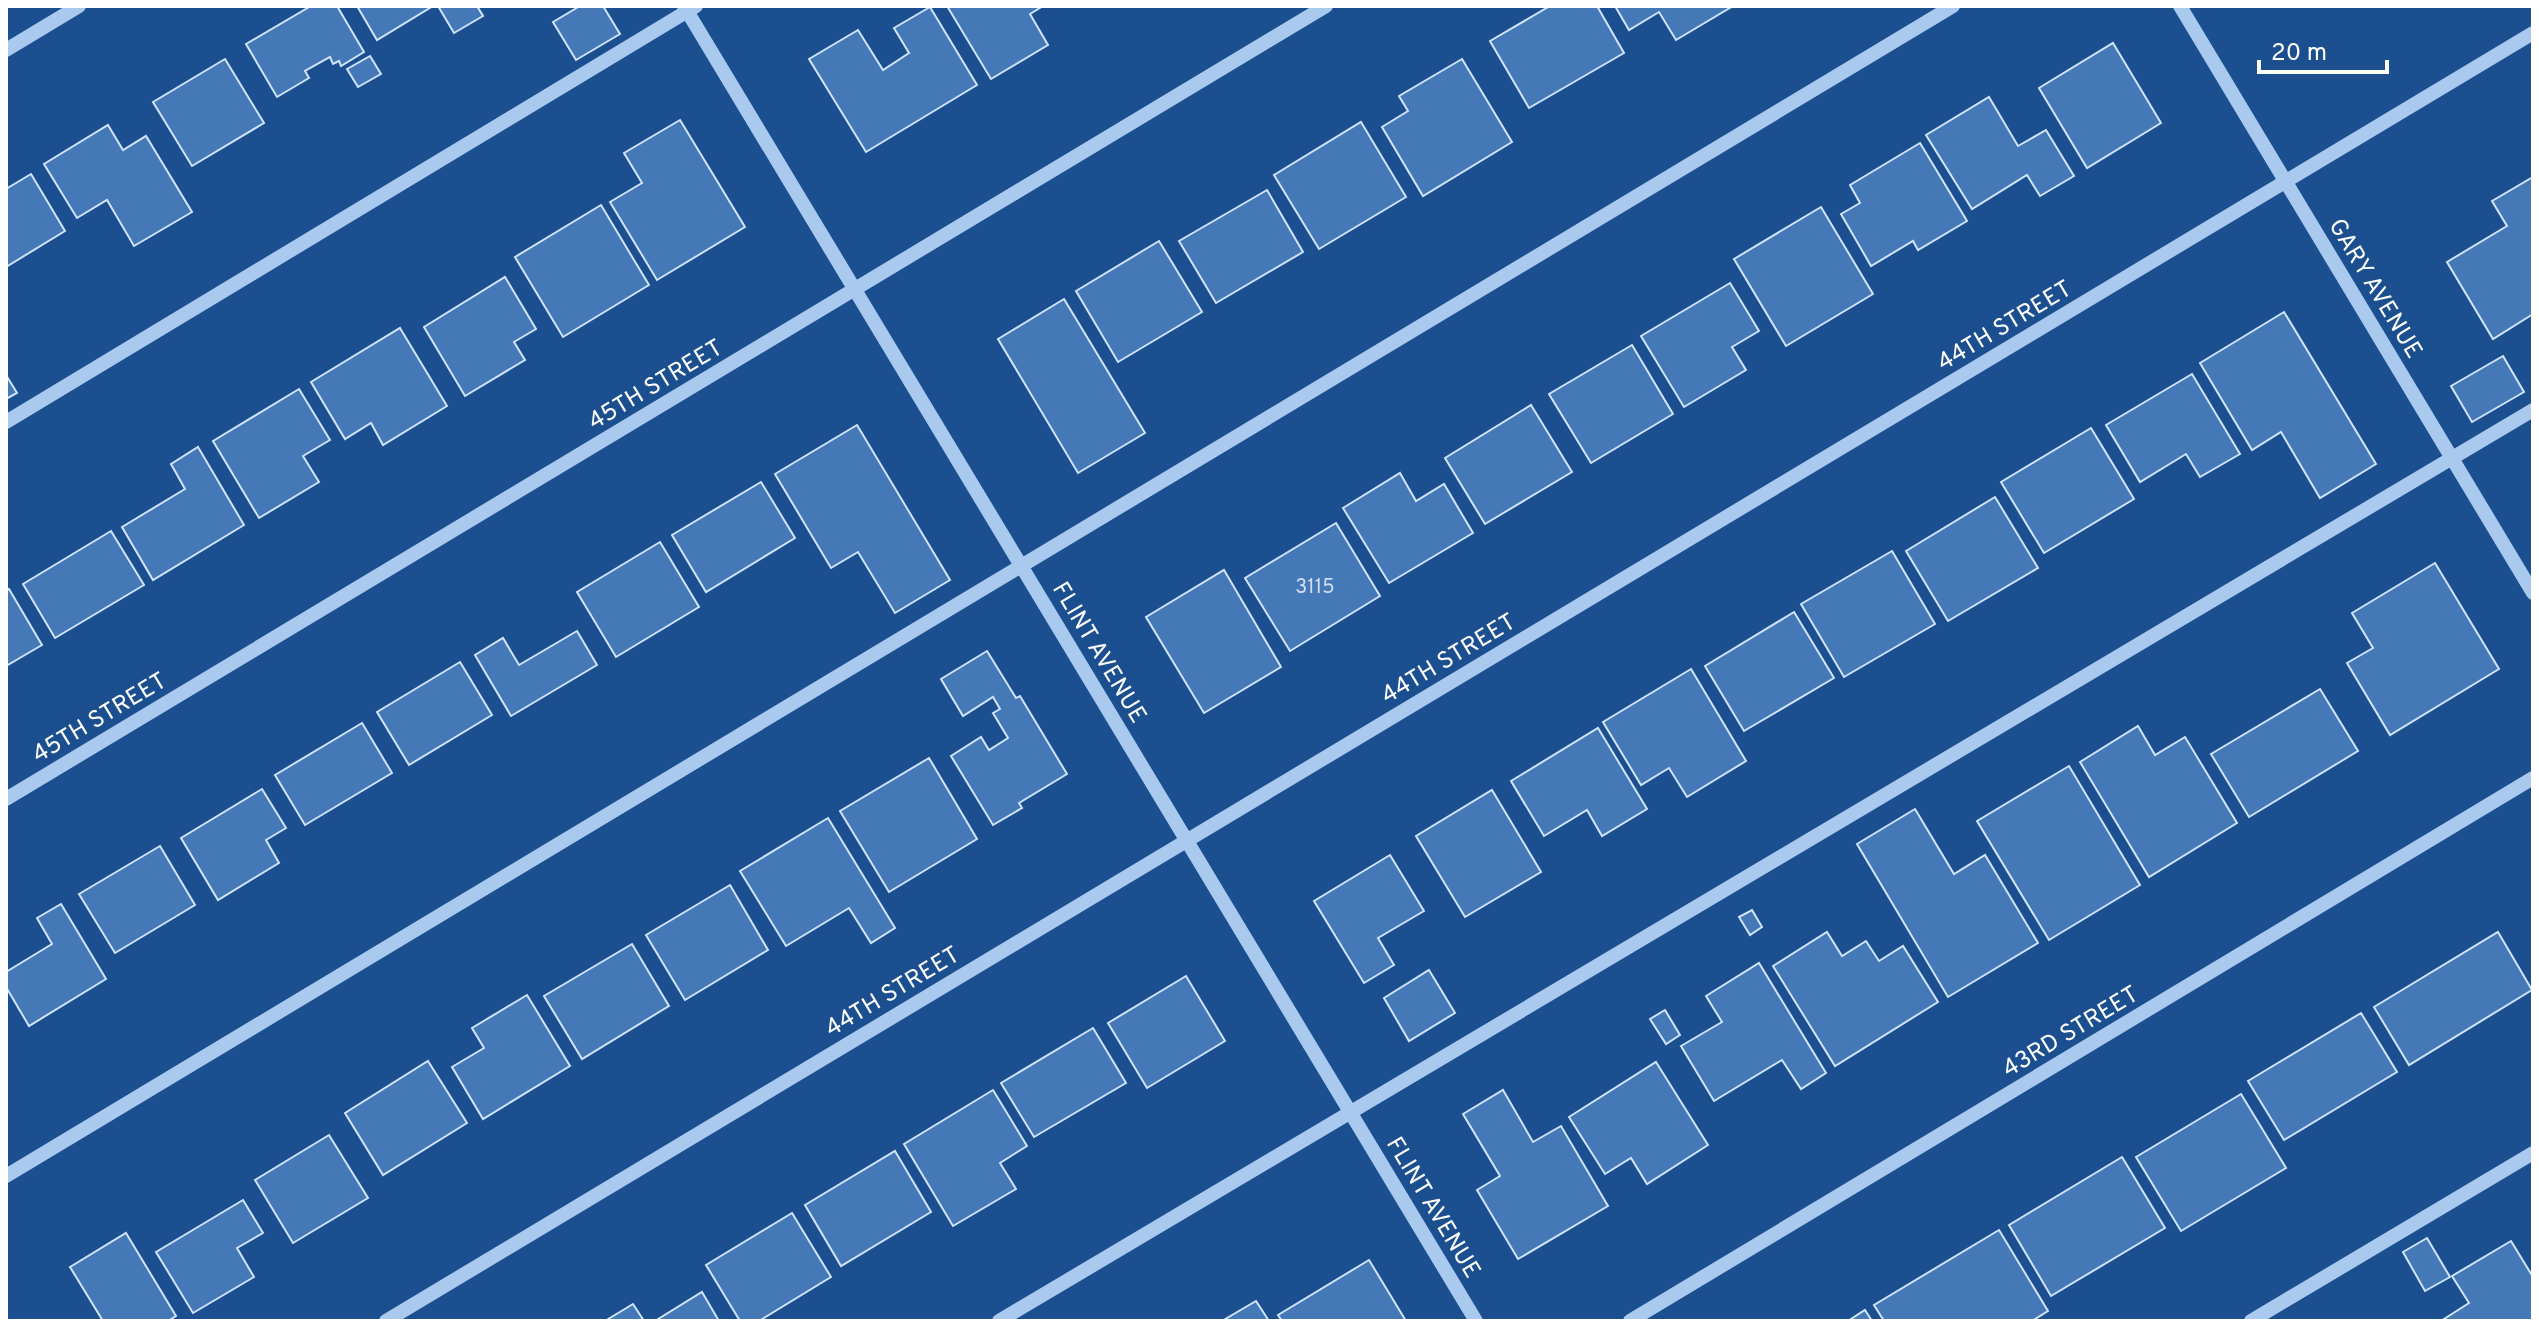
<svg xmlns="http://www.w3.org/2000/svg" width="2539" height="1327" font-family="Overpass,sans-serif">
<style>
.building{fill:#4478b7;stroke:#cfe3fa;stroke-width:2}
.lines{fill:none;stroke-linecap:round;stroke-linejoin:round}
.minor{stroke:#a9c9ee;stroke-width:14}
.labels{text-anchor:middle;stroke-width:6;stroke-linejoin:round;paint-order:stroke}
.number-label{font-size:20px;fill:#d0dded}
.street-label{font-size:24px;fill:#fff;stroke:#1b4f8f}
</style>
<rect width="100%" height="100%" fill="#1b4f8f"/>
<!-- building -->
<g class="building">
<path d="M311,6H337L364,52L341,66L339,61L333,64L330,57L305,71L309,78L277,97L246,44Z"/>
<path d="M357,6H433L377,40Z"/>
<path d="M438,6H477L483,16L454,33Z"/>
<path d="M580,6H603L620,34L576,60L553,22Z"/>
<path d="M947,6H1043L1030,14L1048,45L991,79Z"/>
<path d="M1550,6H1597L1624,53L1529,108L1490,41Z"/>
<path d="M1615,6H1733L1676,40L1659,12L1629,30Z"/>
<path d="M930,7L977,85L866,152L809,59L858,30L883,70L909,53L894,28Z"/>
<path d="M2113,43L2161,123L2087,168L2039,88Z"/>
<path d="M370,56L381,74L358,87L347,69Z"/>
<path d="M225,59L264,123L192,166L153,102Z"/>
<path d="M1462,59L1512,142L1423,196L1382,127L1408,111L1399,96Z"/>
<path d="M1989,97L2018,146L2046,130L2074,176L2040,196L2027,175L1972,209L1926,135Z"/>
<path d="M680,120L745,227L657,280L610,202L642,183L624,153Z"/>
<path d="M1361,122L1406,197L1319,249L1274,175Z"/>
<path d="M108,125L123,150L146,136L192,212L134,246L107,200L77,218L44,164Z"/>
<path d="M1920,143L1967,221L1918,250L1913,241L1871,266L1841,214L1860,203L1850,185Z"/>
<path d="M31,174L65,231L6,267V189Z"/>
<path d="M2533,177V314L2493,339L2447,262L2507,226L2492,201Z"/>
<path d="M1267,190L1303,252L1216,303L1179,241Z"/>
<path d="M601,205L649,285L563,337L515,257Z"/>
<path d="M1821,207L1873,294L1786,346L1734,259Z"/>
<path d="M1159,241L1202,312L1118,362L1076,291Z"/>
<path d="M505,277L536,329L514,342L525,360L465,396L424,327Z"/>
<path d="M1730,283L1759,331L1732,347L1746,370L1684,407L1641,336Z"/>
<path d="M1064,299L1145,433L1078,473L998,339Z"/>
<path d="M2284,312L2376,464L2320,498L2281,432L2252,450L2200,363Z"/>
<path d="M400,328L447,406L383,445L371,423L345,439L311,382Z"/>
<path d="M1632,345L1673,414L1591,463L1549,394Z"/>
<path d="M2503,356L2524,392L2472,422L2451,386Z"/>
<path d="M2192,374L2240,454L2200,477L2186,454L2140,482L2106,425Z"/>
<path d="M6,375L17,393L6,399Z"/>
<path d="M299,389L330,440L303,456L319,482L259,518L213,441Z"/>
<path d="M1531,405L1572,472L1485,524L1445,458Z"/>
<path d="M857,425L950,580L895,613L858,552L831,568L775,474Z"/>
<path d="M2091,428L2134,499L2044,553L2001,482Z"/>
<path d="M198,447L244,525L153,580L122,527L185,489L171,464Z"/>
<path d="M1400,473L1416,501L1444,484L1473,533L1389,583L1343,508Z"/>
<path d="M761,482L795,538L706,592L672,535Z"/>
<path d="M1995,497L2038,568L1948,621L1906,551Z"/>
<path d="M1336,523L1380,596L1290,651L1245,578Z"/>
<path d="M111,531L144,585L55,638L23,584Z"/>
<path d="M660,542L699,607L616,657L577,592Z"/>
<path d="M1892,551L1935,624L1844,677L1801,604Z"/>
<path d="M2435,563L2499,669L2390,735L2347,663L2373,648L2352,613Z"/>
<path d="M1224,570L1281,667L1204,713L1146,617Z"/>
<path d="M9,589L42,645L6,666V591Z"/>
<path d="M1794,612L1834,678L1744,731L1705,666Z"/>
<path d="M577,631L597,665L511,716L475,655L503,638L519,665Z"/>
<path d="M987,651L1016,698L1020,696L1067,774L1019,803L1022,808L993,825L951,756L981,737L989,750L1008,738L993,713L1000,709L993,697L963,716L941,679Z"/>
<path d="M460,662L492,715L409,765L377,712Z"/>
<path d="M1691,669L1746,761L1687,797L1669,768L1641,785L1603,722Z"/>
<path d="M2320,689L2358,751L2249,817L2211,754Z"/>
<path d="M362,723L392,773L305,825L275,775Z"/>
<path d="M2138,726L2155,755L2185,737L2237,823L2149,877L2080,762Z"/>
<path d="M1598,728L1647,809L1602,836L1587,810L1544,836L1511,781Z"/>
<path d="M929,758L977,839L889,892L840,811Z"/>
<path d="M2069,766L2140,885L2049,940L1977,821Z"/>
<path d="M262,789L286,828L266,840L279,863L218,900L181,838Z"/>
<path d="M1492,790L1541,872L1465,917L1416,836Z"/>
<path d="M1915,809L1954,874L1985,855L2038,943L1948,997L1857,844Z"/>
<path d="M828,818L895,928L871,943L849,908L786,946L740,871Z"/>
<path d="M160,846L195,905L115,953L79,894Z"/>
<path d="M1390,855L1424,911L1378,938L1394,965L1364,983L1314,901Z"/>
<path d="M730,885L768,950L685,1000L646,935Z"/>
<path d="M61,904L106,979L29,1026L6,987V972L52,944L37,918Z"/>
<path d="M1752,910L1762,927L1750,935L1739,917Z"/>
<path d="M1827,932L1842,956L1866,941L1879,961L1903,946L1938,1002L1835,1066L1773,966Z"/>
<path d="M2498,932L2532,990L2409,1065L2374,1007Z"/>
<path d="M632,944L669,1006L582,1059L544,996Z"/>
<path d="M1759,963L1826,1073L1801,1089L1782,1060L1714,1101L1681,1046L1722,1022L1706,996Z"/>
<path d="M1429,970L1455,1013L1409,1041L1384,998Z"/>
<path d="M1186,976L1225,1041L1147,1088L1108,1023Z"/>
<path d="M527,995L570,1066L483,1119L452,1067L484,1048L472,1028Z"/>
<path d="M1665,1010L1680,1035L1666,1044L1650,1019Z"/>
<path d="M2361,1013L2397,1072L2284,1140L2248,1081Z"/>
<path d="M1093,1028L1126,1083L1034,1137L1001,1083Z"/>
<path d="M428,1061L467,1123L383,1175L345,1113Z"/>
<path d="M1656,1062L1708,1145L1647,1184L1631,1158L1605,1174L1569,1117Z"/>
<path d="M993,1090L1027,1146L1000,1163L1016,1189L953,1226L904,1144Z"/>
<path d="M1503,1090L1533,1142L1561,1126L1608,1206L1518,1259L1477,1190L1500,1176L1463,1114Z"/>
<path d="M2241,1094L2286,1168L2181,1231L2136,1157Z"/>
<path d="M329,1135L368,1198L293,1243L255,1180Z"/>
<path d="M895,1151L931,1212L841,1266L805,1205Z"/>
<path d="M2122,1157L2165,1228L2051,1296L2009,1225Z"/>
<path d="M243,1200L263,1233L237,1248L254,1277L193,1313L156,1252Z"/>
<path d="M792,1213L831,1277L759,1321H740L706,1265Z"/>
<path d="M1999,1230L2048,1311L2032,1321H1884L1874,1305Z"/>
<path d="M126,1233L176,1316L168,1321H103L70,1267Z"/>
<path d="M2427,1238L2450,1277L2425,1291L2403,1252Z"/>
<path d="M2511,1241L2533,1277V1321H2441L2469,1303L2452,1276Z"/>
<path d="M1369,1260L1406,1321H1282L1278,1315Z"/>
<path d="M702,1292L719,1321H655Z"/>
<path d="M1256,1301L1269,1321H1222Z"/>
<path d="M633,1304L644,1321H605Z"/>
<path d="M1865,1310L1872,1321H1848Z"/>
</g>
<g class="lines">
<!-- minor -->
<g class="minor">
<path d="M684,6L1476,1321"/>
<path d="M2180,6L2533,593"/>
<path d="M6,50L79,6"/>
<path d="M6,422L696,6"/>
<path d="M6,799L1326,6"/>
<path d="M6,1176L1953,6"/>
<path d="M386,1321L2533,33"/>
<path d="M999,1321L2533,410"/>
<path d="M1630,1321L2533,778"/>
<path d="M2251,1321L2533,1153"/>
</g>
</g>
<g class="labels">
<!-- number labels -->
<g class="number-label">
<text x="1315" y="593">3115</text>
</g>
<!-- street labels -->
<g class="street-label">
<text transform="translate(2376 288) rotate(59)" y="8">GARY AVENUE</text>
<text transform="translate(2004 325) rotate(-31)" y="8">44TH STREET</text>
<text transform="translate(655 384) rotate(-31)" y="8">45TH STREET</text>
<text transform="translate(1100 652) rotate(59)" y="8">FLINT AVENUE</text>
<text transform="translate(1448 658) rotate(-31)" y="8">44TH STREET</text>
<text transform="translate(99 717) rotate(-31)" y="8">45TH STREET</text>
<text transform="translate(892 991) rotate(-31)" y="8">44TH STREET</text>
<text transform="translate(2070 1031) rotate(-31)" y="8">43RD STREET</text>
<text transform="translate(1434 1207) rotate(59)" y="8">FLINT AVENUE</text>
</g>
</g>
<!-- border -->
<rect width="2539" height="1327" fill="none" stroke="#ffffff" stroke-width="16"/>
<!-- scale -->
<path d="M2259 60v12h128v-12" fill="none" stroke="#ffffff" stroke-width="4"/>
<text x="2271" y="60" font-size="24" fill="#ffffff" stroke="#1b4f8f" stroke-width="6" paint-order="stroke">20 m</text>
</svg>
